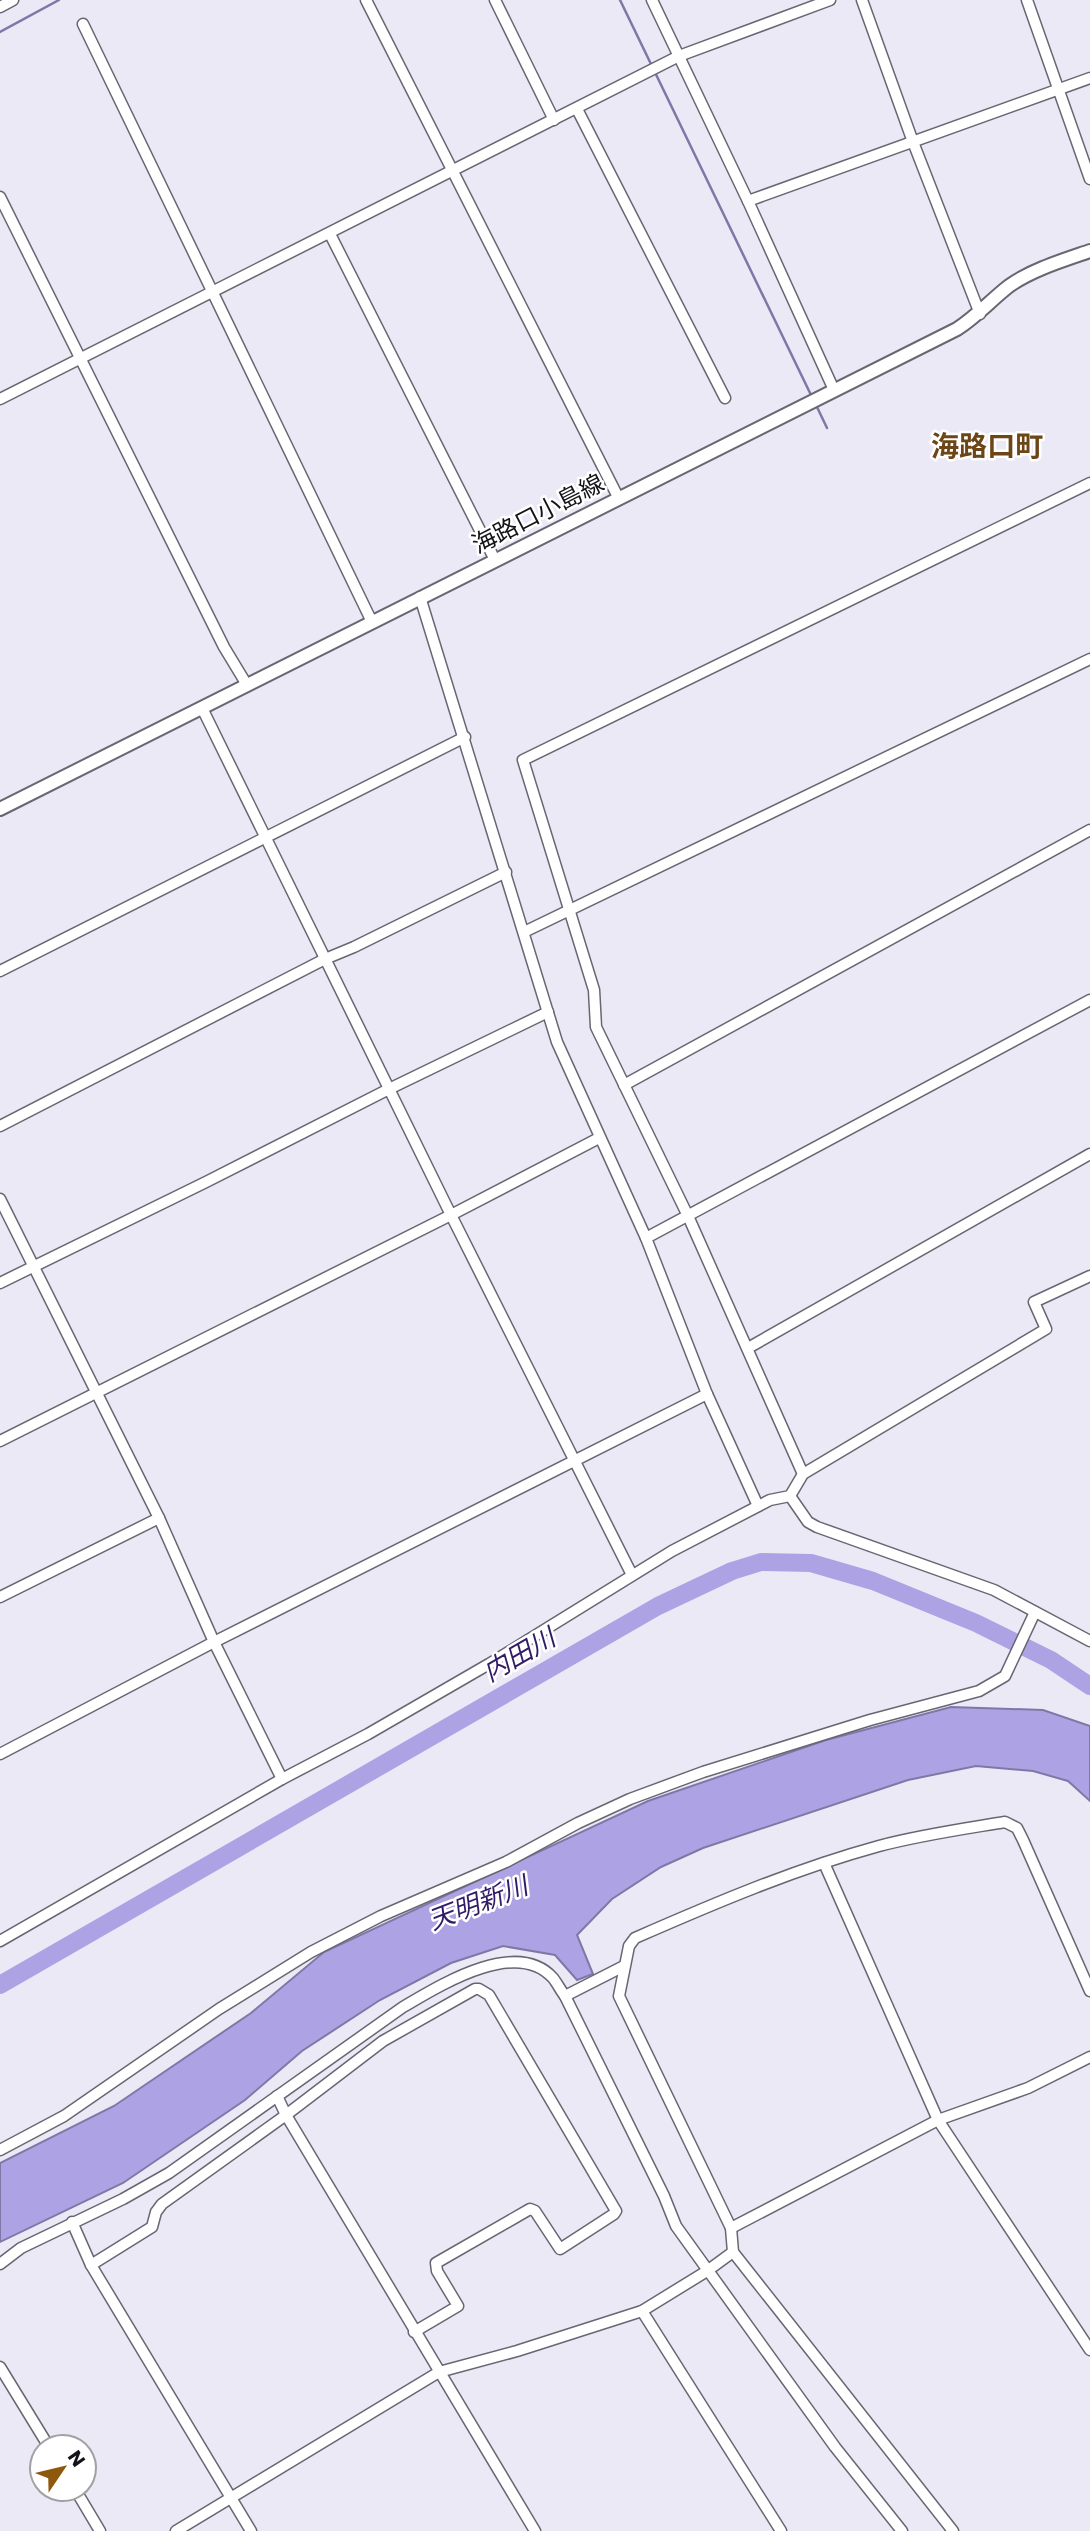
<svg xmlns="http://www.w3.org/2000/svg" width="1090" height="2531" font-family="Poppins,'Noto Sans JP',sans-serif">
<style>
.water{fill:#ada3e4;stroke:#7f78a7;stroke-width:2}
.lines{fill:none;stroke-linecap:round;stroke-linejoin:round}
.stream{stroke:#7f78a7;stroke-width:2.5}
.river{stroke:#ada3e4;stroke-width:18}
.minor-casing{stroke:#686771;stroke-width:13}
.major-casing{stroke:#686771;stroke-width:16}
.minor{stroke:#fff;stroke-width:10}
.major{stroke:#fff;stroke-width:12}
.labels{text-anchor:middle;stroke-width:5;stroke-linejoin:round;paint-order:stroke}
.street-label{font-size:24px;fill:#141418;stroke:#fff}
.water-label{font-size:26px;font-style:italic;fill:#311a66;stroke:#fff}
.quarter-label{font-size:28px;font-weight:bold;fill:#6d4618;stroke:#fff}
</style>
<rect width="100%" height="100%" fill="#ebe9f6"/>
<!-- water -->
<path class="water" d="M951,1707L1043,1710L1090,1726V1801L1068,1781L1033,1771L976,1766L908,1780L703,1848L661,1867L612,1899L577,1935L593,1974L577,1980L555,1955L503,1946L451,1963L380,2000L302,2051L245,2100L123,2183L0,2242V2163L114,2106L251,2013L324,1952L648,1801L826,1740Z"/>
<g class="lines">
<!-- stream -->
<g class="stream">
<path d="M620,0L811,395"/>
<path d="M0,32L59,0"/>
<path d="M817,407L827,428"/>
</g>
<!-- river -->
<path class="river" d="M0,1985L658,1606L732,1571L761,1562L811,1563L873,1581L976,1623L1051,1660L1090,1686"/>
<defs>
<g id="minor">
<path d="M366,0L618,497"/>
<path d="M495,0L554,120"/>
<path d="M652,0L748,201L834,390"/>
<path d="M862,0L913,142L980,314"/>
<path d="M1027,0L1090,179"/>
<path d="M0,7L13,0"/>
<path d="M83,24L372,622"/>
<path d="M577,109L725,398"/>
<path d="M0,197L224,647L247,685"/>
<path d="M748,201L1090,78"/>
<path d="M330,234L495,560"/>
<path d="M0,399L679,56L830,0"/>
<path d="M420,597L557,1042L646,1238L707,1394L758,1506"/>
<path d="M202,708L451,1215L632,1575"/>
<path d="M524,932L1090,659"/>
<path d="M0,971L465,737"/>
<path d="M624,1085L1090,830"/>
<path d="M0,1126L325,959L354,947L506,872"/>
<path d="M0,1199L159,1518L214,1642L282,1779"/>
<path d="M646,1238L1090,1000"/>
<path d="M0,1283L206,1182L389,1089L548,1012"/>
<path d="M748,1348L1090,1154"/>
<path d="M0,1441L451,1215L599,1138"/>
<path d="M803,1474L688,1216L596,1027L594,990L523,760L1090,483"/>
<path d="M790,1496L808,1522L817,1527L994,1590L1090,1641"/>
<path d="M0,1597L159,1518"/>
<path d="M0,1754L214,1642L707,1394"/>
<path d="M824,1863L938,2120L1090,2350"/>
<path d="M0,1941L282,1779L368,1734L489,1664L672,1551L770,1500L790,1496L803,1474L1046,1329L1034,1302L1090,1276"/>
<path d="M565,1996L624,1966"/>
<path d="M277,2096L286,2115L535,2531"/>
<path d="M0,2150L64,2116L219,2009L311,1952L381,1916L506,1862L578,1823L630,1799L703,1772L870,1720L979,1691L1005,1676L1035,1612"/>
<path d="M72,2222L91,2265L251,2531"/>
<path d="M731,2228L938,2120L1028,2088L1090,2057"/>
<path d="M0,2264L21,2248L123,2199L169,2173L403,2007C439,1986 516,1937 553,1978C557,1983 561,1991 565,1996L664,2196L676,2226L835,2447L902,2531"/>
<path d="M91,2265L152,2227L156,2212L162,2204L286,2115L383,2041L475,1989H479L489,1995L616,2211L614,2214L560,2249L535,2211L530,2209L436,2263L437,2271L458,2306L414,2332"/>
<path d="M642,2311L781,2531"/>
<path d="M0,2367L49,2447"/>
<path d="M75,2489L100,2531"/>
<path d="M176,2531L439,2372L517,2351L642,2311L707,2271L733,2252"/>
<path d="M953,2531L733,2252L731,2228L619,1996L629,1946L635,1938C715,1903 795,1869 879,1846C920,1835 963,1829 1005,1822L1017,1828L1023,1840L1090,1991"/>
</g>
<path id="major" d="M0,809L957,329C977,316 991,300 1009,286C1031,270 1064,260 1090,251"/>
</defs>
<!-- minor casing -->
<use href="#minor" class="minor-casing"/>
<!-- major casing -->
<use href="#major" class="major-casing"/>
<!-- minor -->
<use href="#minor" class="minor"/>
<!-- major -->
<use href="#major" class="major"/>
</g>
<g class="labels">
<!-- street labels -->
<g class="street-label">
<text transform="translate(538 514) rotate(-27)" y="8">海路口小島線</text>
</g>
<!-- water labels -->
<g class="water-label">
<text transform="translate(519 1655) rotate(-30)" y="9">内田川</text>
<text transform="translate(478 1903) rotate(-21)" y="9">天明新川</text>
</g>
<!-- quarter labels -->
<g class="quarter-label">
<text x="987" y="456">海路口町</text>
</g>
</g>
<!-- north arrow -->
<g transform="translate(63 2468) rotate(55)"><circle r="33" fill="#ffffff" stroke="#a1a1a3" stroke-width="2"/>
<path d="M0-5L12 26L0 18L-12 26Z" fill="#8e580d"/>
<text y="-10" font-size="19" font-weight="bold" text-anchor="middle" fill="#141418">N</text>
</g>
</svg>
